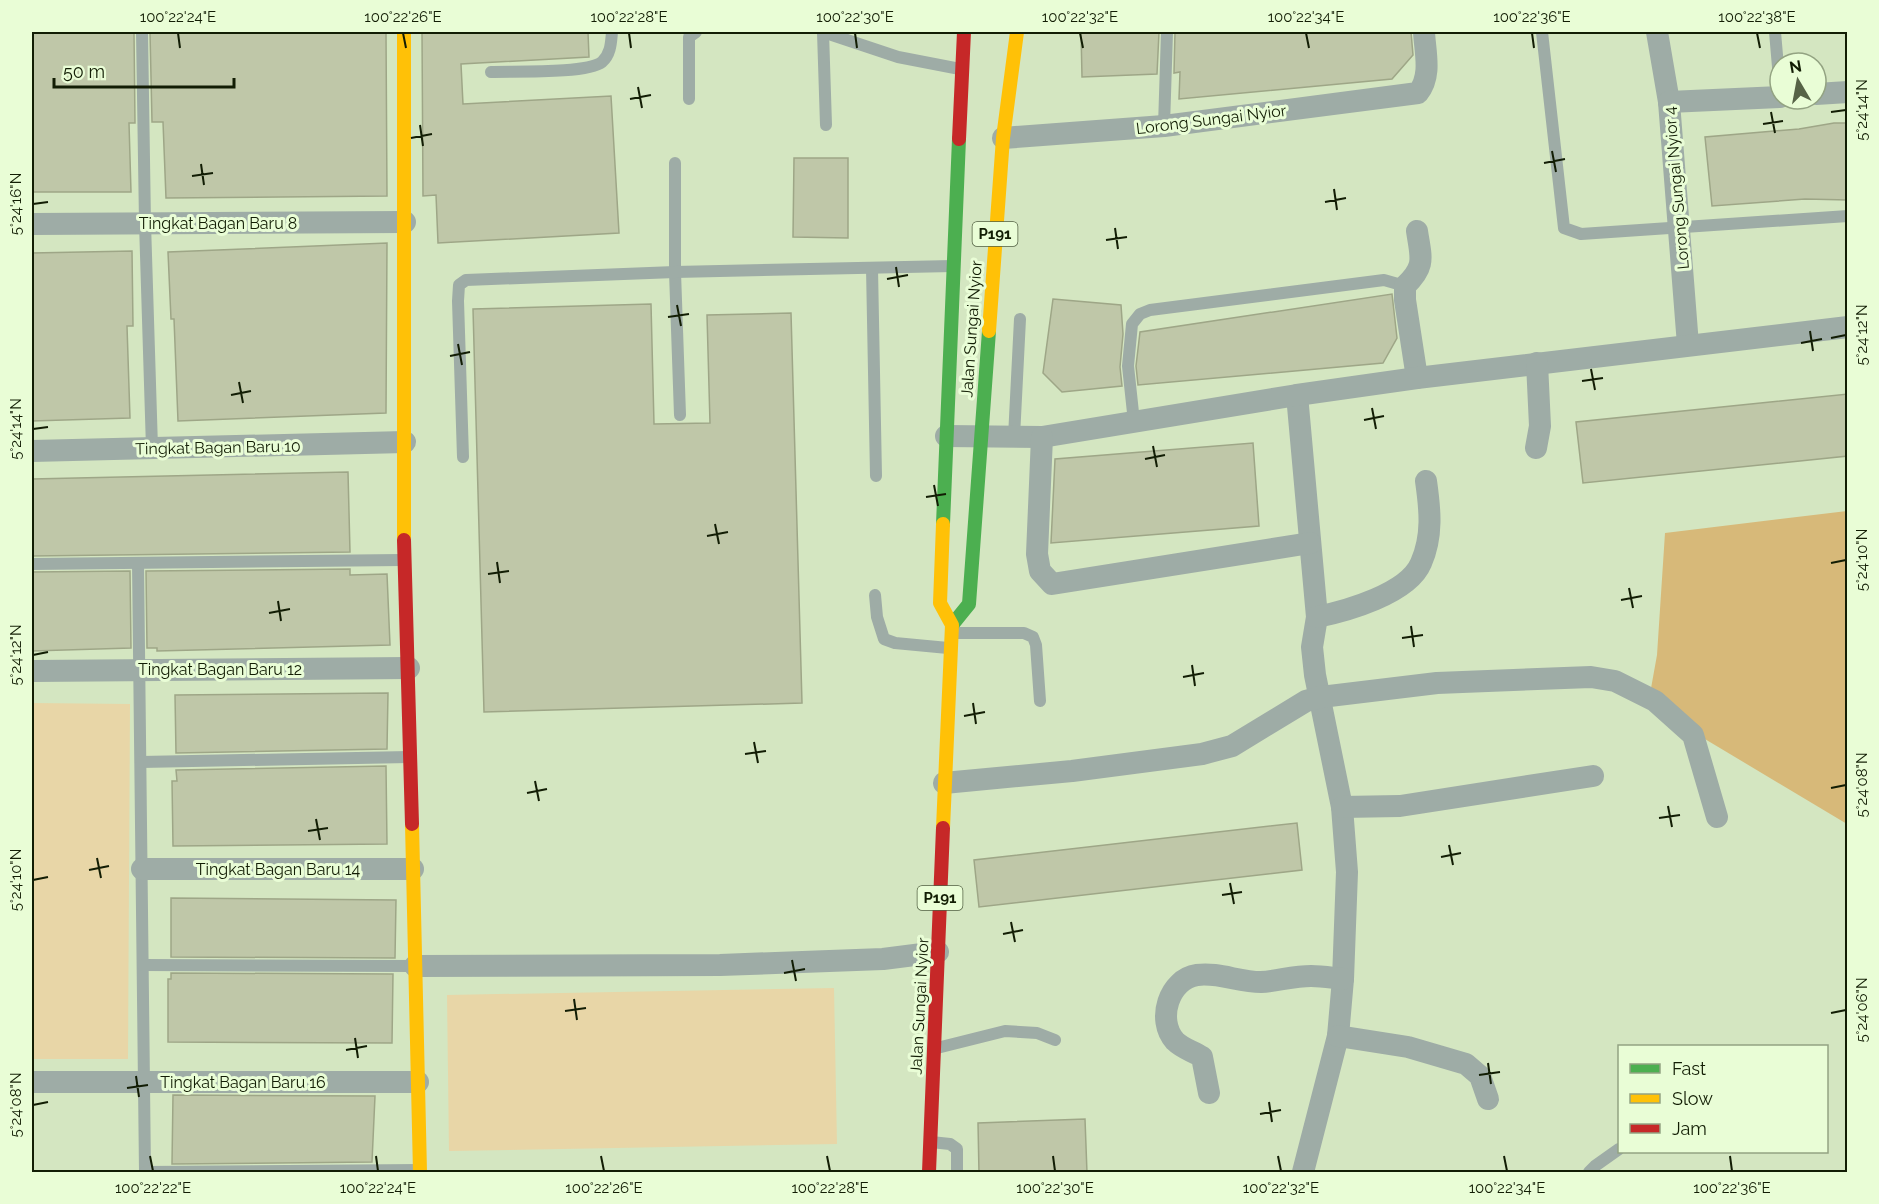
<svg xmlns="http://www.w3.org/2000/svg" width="1879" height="1204" font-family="Raleway,sans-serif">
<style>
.green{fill:#e8d6a7}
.forest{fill:#d7b979}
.building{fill:#bfc7a8;stroke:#9ea687;stroke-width:1.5}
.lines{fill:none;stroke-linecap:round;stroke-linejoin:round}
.lane{stroke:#9eaca6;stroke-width:12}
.street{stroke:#9eaca6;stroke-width:22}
.fast{stroke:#4caf50;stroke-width:14}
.slow{stroke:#ffc107;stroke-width:14}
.jam{stroke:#c62828;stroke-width:14}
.ticks{fill:none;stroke:#121d04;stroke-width:2}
.labels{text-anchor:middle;stroke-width:6;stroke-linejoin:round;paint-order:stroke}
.shield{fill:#e9fdd6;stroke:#526043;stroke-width:1.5}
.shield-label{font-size:15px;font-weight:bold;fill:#121d04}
.street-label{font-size:16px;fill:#121d04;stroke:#e9fdd6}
.neatline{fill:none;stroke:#121d04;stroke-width:2}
.ticks-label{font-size:15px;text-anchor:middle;fill:#121d04}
</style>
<rect width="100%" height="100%" fill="#d4e6c1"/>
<!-- green -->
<g class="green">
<path d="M32,703L130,704L128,1059H32Z"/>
<path d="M834,988L837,1144L449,1151L447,995Z"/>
</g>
<!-- forest -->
<path class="forest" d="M1847,511V824L1648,705L1657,655L1665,533Z"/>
<!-- building -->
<g class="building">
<path d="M32,32H134L135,123H129L131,192H32Z"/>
<path d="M150,32H386L387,196L166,198L163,122H152Z"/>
<path d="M422,32H588L589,57L461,64L463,104L611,96L619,233L438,243L436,195L423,196Z"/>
<path d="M1081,32H1159L1157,74L1082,77Z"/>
<path d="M1175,32H1411L1413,55L1392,79L1179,99L1180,72L1174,73Z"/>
<path d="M1834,123H1848V200L1805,199L1712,206L1705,137L1799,129Z"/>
<path d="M794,158H848V238L793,237Z"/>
<path d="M387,243L386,413L178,421L174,319H171L168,252Z"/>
<path d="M132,251L133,326H127L130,418L32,421V253Z"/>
<path d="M1392,294L1397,338L1383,363L1138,385L1136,366L1140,332Z"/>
<path d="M1053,299L1121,305L1123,334L1120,367L1122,386L1062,392L1043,373Z"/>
<path d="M651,304L654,424L710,423L707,315L791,313L802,703L484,712L473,309Z"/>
<path d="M1848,394V456L1583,483L1576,422Z"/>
<path d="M1253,443L1259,526L1051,543L1055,459Z"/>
<path d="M348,472L350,552L32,556V479Z"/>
<path d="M350,569V575L387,574L390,645L157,651V648H147L146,571Z"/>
<path d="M130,571L131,648L32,651V572Z"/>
<path d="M388,693L387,749L176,753L175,695Z"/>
<path d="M386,766L387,844L173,846L172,781H177L176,770Z"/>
<path d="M1297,823L1302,870L979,907L974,860Z"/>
<path d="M171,898L396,900L395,958L171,957Z"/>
<path d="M171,973L393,974L392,1043L168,1042V979H171Z"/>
<path d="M173,1095L375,1096L372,1162L172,1164Z"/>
<path d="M1085,1119L1087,1173H979L978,1123Z"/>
</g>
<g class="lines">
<!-- lane -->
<g class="lane">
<path d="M142,32L145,223L152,448"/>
<path d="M823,32L898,57L960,69"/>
<path d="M823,32L826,125"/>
<path d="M1542,32L1564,228L1581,234L1848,216"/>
<path d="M1775,32L1780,90"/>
<path d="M491,72C513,71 587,74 602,62C611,54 611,42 612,32"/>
<path d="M689,99V37L696,32"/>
<path d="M1164,126L1167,32"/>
<path d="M675,163V272L680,415"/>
<path d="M872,268L876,476"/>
<path d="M1134,422L1128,366L1132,324L1140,314L1150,310L1384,280L1405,286"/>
<path d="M1014,437L1020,319"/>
<path d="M463,457L458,301L459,285L466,280L675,272L953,266"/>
<path d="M138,563L145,1172"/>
<path d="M32,564L402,560"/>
<path d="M875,595L877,617L884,639L895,643L948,648"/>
<path d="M953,633H1024L1033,637L1036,645L1040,701"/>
<path d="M141,762L409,757"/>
<path d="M143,965L414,966"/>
<path d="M937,1048L1005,1031L1037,1033L1055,1040"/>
<path d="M931,1142L950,1144L957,1149V1172"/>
<path d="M145,1172L420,1170"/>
<path d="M1589,1172L1595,1166L1619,1149"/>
</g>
<!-- street -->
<g class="street">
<path d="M1657,32L1669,102L1688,345"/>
<path d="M1816,94L1848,92"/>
<path d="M1669,102L1780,97"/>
<path d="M1003,138L1164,126L1418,93C1432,76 1425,52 1424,32"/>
<path d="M32,224L405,222"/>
<path d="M1417,378L1405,300V286C1426,266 1421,258 1417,231"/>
<path d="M1297,395L1317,617L1312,647L1315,675L1342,807L1347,872L1343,979L1338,1036L1303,1172"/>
<path d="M946,436L1042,437L1297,395L1417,378L1848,327"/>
<path d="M1042,437L1037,554L1040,571L1052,584L1310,543"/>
<path d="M1536,448L1540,426L1537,363"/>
<path d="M32,451L405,442"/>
<path d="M1317,617C1346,611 1408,594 1421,563C1433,536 1430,509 1426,481"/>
<path d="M32,671L409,668"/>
<path d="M944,783L1072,771L1202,754L1232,746L1306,701L1321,697L1437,683L1591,677L1615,681L1655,701L1693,735L1717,817"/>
<path d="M1342,807L1400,806L1593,776"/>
<path d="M142,869H413"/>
<path d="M415,966L720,965L883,959L938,952"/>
<path d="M1338,1036L1408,1047L1466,1064L1480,1076L1488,1099"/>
<path d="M32,1082H418"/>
<path d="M1209,1093L1202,1057C1193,1051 1183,1049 1175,1041C1156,1020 1169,979 1197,975C1218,972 1239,982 1261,982C1277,981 1294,976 1311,976C1322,976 1333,978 1343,979"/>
</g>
<!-- fast -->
<g class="fast">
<path d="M943,524L959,139"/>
<path d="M952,625L969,604L989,331"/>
</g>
<!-- slow -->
<g class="slow">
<path d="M404,32V540"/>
<path d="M989,331L1003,138L1017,32"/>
<path d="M943,524L940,603L952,625L943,828"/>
<path d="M412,824L420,1172"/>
</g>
<!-- jam -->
<g class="jam">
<path d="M959,139L964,32"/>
<path d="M404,540L412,824"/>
<path d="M929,1172L943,828"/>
</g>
</g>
<!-- ticks -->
<path class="ticks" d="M178,33L180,48M403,33L406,48M629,33L631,48M855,33L857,48M1080,33L1083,48M1306,33L1309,48M1532,33L1534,48M1757,33L1760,48M638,87L642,108M630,99L651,95M1771,112L1775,133M1831,112L1846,110M1763,124L1783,121M420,125L423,146M411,138L432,134M1552,151L1556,172M1544,163L1565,159M201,164L204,185M192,176L213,173M1334,189L1337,210M1325,202L1346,198M33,204L48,202M1115,228L1118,249M1106,240L1127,237M896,267L899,287M887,279L908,275M677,305L681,326M668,317L689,314M1810,331L1813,351M1831,338L1846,335M1801,343L1822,339M458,344L462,365M450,356L470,352M1591,369L1595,390M1582,381L1603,378M239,382L243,403M231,395L251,391M1372,408L1376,429M1364,420L1384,416M33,429L48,427M1153,446L1157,467M1145,459L1165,455M934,485L938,506M926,497L946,494M715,524L719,544M707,536L728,532M497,562L500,583M1831,563L1846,560M488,574L509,571M1629,588L1633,608M1621,600L1642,596M278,601L281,621M269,613L290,609M1411,626L1414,647M1402,638L1423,635M33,655L48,652M1192,665L1195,686M1183,677L1204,673M973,703L976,724M964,716L985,712M754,742L758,763M745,754L766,751M535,781L539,801M1831,788L1846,785M527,793L547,789M1668,806L1672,827M1659,818L1680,815M316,819L320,840M308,831L328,828M1449,845L1453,865M1441,857L1461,853M97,858L101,878M89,870L109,866M33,880L48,877M1230,883L1234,904M1222,895L1242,892M1011,922L1015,942M1003,934L1023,930M792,960L796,981M784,973L805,969M574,999L577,1020M565,1011L586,1008M1831,1013L1846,1010M355,1038L358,1058M346,1050L367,1046M1488,1063L1491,1084M1479,1075L1500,1072M136,1076L139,1097M127,1088L148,1085M1269,1102L1272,1122M33,1105L48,1102M1260,1114L1281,1110M150,1156L153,1171M376,1156L378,1171M601,1156L604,1171M827,1156L830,1171M1053,1156L1055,1171M1278,1156L1281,1171M1504,1156L1507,1171M1730,1156L1732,1171"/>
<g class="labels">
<!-- shield labels -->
<g class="shield">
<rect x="972.5" y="222" width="45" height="24" rx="4.5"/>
<rect x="917.5" y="886" width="45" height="24" rx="4.5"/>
</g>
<g class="shield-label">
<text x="995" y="239">P191</text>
<text x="940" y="903">P191</text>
</g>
<!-- street labels -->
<g class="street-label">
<text transform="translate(1211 119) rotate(-7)" y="6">Lorong Sungai Nyior</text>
<text transform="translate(1676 188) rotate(-95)" y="6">Lorong Sungai Nyior 4</text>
<text x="218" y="229">Tingkat Bagan Baru 8</text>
<text transform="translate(971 329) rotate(-86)" y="6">Jalan Sungai Nyior</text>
<text transform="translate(218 447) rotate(-1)" y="6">Tingkat Bagan Baru 10</text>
<text x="220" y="675">Tingkat Bagan Baru 12</text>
<text x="278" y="875">Tingkat Bagan Baru 14</text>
<text transform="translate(919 1006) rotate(-87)" y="6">Jalan Sungai Nyior</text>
<text x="243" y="1088">Tingkat Bagan Baru 16</text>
</g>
</g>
<!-- border -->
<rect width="1879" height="1204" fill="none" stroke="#e9fdd6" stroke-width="66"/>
<!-- legend -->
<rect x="1618" y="1045" width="210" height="108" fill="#e9fdd6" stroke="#93a382" stroke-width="1.5"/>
<rect x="1630" y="1064" width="30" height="9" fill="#4caf50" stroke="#93a382" stroke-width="1.5"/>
<text x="1672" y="1075" font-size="18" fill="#121d04">Fast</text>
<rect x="1630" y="1094" width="30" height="9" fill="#ffc107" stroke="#93a382" stroke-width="1.5"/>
<text x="1672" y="1105" font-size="18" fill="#121d04">Slow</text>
<rect x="1630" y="1124" width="30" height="9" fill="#c62828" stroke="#93a382" stroke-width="1.5"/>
<text x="1672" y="1135" font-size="18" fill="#121d04">Jam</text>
<!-- north arrow -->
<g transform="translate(1798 81) rotate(350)"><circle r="28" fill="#e9fdd6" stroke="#93a382" stroke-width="1.5"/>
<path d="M0-4.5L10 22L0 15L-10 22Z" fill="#566346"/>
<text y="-9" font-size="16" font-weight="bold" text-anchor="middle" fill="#121d04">N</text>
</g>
<!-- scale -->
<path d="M54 78v9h180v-9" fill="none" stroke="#121d04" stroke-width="3"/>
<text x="63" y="78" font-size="18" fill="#121d04" stroke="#e9fdd6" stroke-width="4.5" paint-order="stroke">50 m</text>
<rect x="33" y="33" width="1813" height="1138" class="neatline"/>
<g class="ticks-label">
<text x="178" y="22">100°22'24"E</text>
<text x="403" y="22">100°22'26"E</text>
<text x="629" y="22">100°22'28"E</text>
<text x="855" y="22">100°22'30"E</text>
<text x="1080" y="22">100°22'32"E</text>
<text x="1306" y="22">100°22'34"E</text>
<text x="1532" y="22">100°22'36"E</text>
<text x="1757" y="22">100°22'38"E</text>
<text transform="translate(1862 110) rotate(-90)" y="5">5°24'14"N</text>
<text transform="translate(16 204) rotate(-90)" y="5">5°24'16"N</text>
<text transform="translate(1862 335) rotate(-90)" y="5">5°24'12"N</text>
<text transform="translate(16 429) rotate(-90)" y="5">5°24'14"N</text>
<text transform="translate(1862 560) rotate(-90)" y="5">5°24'10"N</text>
<text transform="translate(16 655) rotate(-90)" y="5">5°24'12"N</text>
<text transform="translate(1862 785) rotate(-90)" y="5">5°24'08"N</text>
<text transform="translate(16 880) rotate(-90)" y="5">5°24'10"N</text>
<text transform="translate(1862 1010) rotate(-90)" y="5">5°24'06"N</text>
<text transform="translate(16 1105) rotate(-90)" y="5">5°24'08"N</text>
<text x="153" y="1193">100°22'22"E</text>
<text x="378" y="1193">100°22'24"E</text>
<text x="604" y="1193">100°22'26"E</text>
<text x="830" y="1193">100°22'28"E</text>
<text x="1055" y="1193">100°22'30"E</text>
<text x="1281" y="1193">100°22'32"E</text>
<text x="1507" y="1193">100°22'34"E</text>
<text x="1732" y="1193">100°22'36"E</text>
</g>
</svg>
